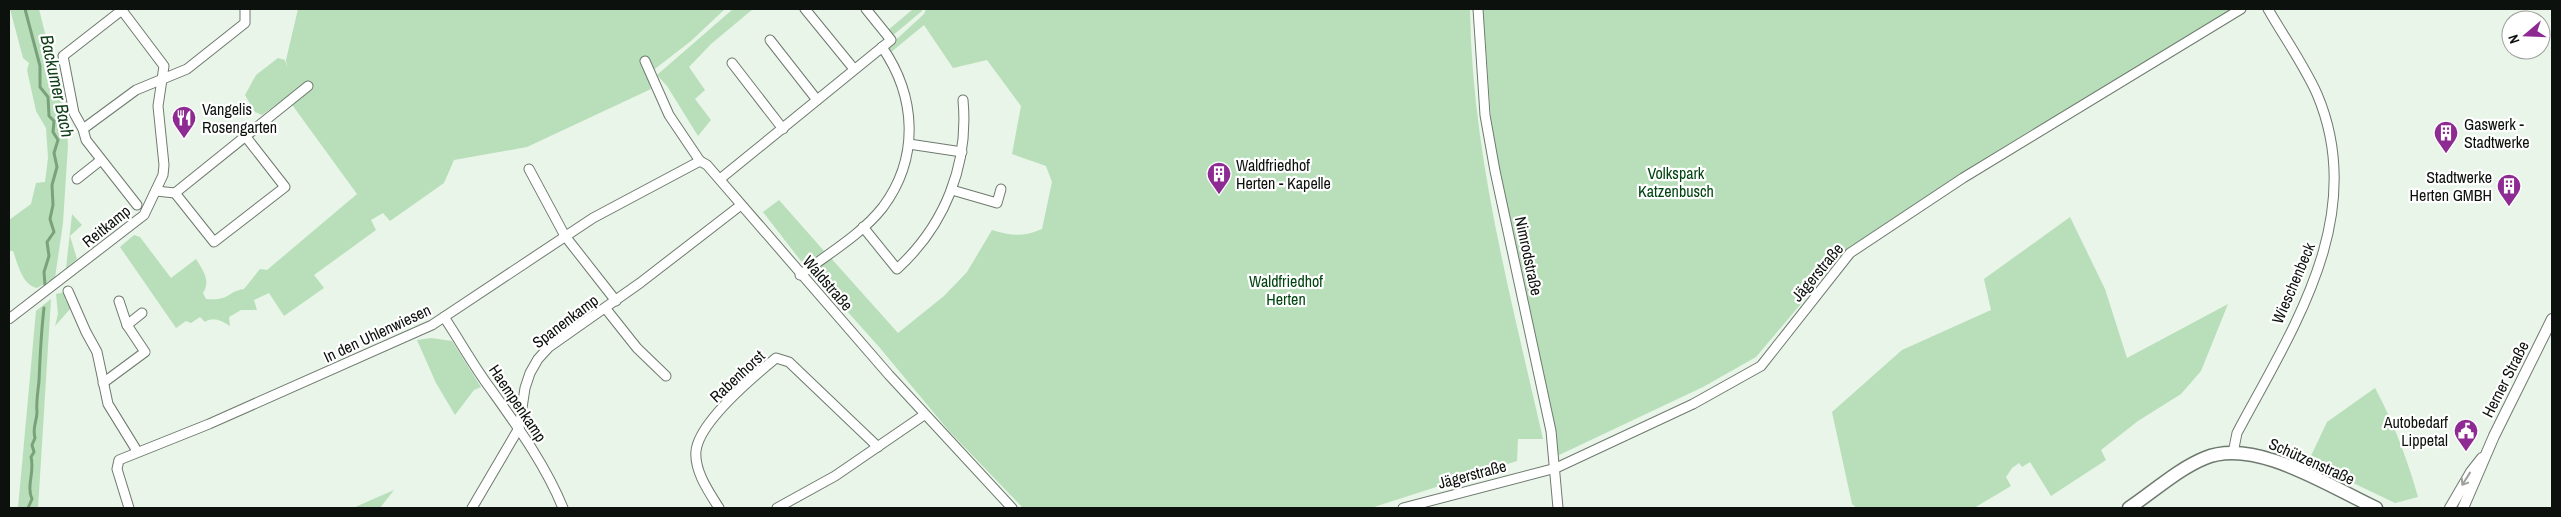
<svg xmlns="http://www.w3.org/2000/svg" width="2561" height="517" font-family="'Archivo Narrow',sans-serif">
<style>
.green{fill:#b8dfba}
.lines{fill:none;stroke-linecap:round;stroke-linejoin:round}
.stream{stroke:#79a27b;stroke-width:3}
.minor-casing{stroke:#6f7a6f;stroke-width:11}
.tertiary-casing{stroke:#6f7a6f;stroke-width:12}
.secondary-casing{stroke:#6f7a6f;stroke-width:15}
.minor{stroke:#fff;stroke-width:9}
.tertiary{stroke:#fff;stroke-width:10}
.secondary{stroke:#fff;stroke-width:12}
.oneway{stroke:#9ea09e}
.labels{text-anchor:middle;stroke-width:4.5;stroke-linejoin:round;paint-order:stroke}
.poi-label{font-size:16px;fill:#0d110d;stroke:#fff;text-anchor:start}
.park-label{font-size:16px;fill:#004410;stroke:#fff}
.street-label{font-size:16px;fill:#0d110d;stroke:#fff}
.water-label{font-size:18px;font-style:italic;fill:#0d3c15;stroke:#fff}
</style>
<rect width="100%" height="100%" fill="#e8f5e8"/>
<!-- green -->
<g class="green">
<path d="M10,9H39L66,117L68,145L63,223L55,278L37,288C22,285 18,264 13,251H9V220L31,204L36,183L45,182L48,158L46,128L36,111L27,70L29,63L23,58Z"/>
<path d="M298,9H725L691,41L647,75L651,89L527,147L454,160L444,183L390,221L383,213L371,220L376,230L314,275L324,288L284,316L269,293L254,300L257,310H241L229,317L230,326C222,321 213,316 205,322L200,317L191,323L186,321L176,328L120,247L134,235L140,237L171,278L196,259C203,270 211,281 203,293L206,299C231,301 226,292 244,289L260,269L267,270L357,194L293,106L291,94L262,115L255,112L245,95L256,75L278,58L285,60L287,68L286,60Z"/>
<path d="M733,9H753L711,44L689,67L705,90L695,99L711,120L698,136L667,86L657,75Z"/>
<path d="M913,9H922V11L891,37L887,31Z"/>
<path d="M926,9H1470C1472,155 1511,297 1543,439H1518L1517,461L1371,508H1023L949,431L880,348L813,273L830,257L898,333L944,296L967,272L992,230C1011,236 1024,237 1042,229L1052,182L1046,166L1012,154L1021,106L987,60L953,68L924,25L890,53L888,47L924,14Z"/>
<path d="M1483,9H2241L1848,248L1756,357L1703,387L1557,456L1495,173Z"/>
<path d="M779,200L824,251L807,264L801,261L763,212Z"/>
<path d="M72,214L82,225L70,236L77,259L66,268Z"/>
<path d="M2070,217L2105,289L2127,358L2228,304L2201,371L2181,394L2138,421L2101,450L2106,460L2051,496L2030,462L2022,467L2019,463L2012,468L2006,477L2011,486L1974,508H1857L1852,504L1832,412L1902,350L1991,310L1984,279Z"/>
<path d="M65,292V299L71,308L55,326L58,314L56,294Z"/>
<path d="M51,299L38,508H18L36,311Z"/>
<path d="M431,338L452,341L481,387L474,390L455,415L436,383L417,340Z"/>
<path d="M2375,388C2394,423 2407,459 2418,497L2395,503L2349,481L2310,458L2327,422Z"/>
<path d="M394,490L380,508H353Z"/>
</g>
<g class="lines">
<!-- stream -->
<g class="stream">
<path d="M25,9L40,66V87L48,97L49,116L54,121L53,132L58,140L54,153L57,167L52,185L53,205L50,219L54,232L47,242L49,256L44,272L45,285"/>
<path d="M28,508L32,499C26,486 35,471 31,457L34,452L32,445L35,438C32,427 37,422 37,412C36,401 38,392 39,381C40,357 41,333 44,308"/>
</g>
<defs>
<g id="minor">
<path d="M805,9L854,69"/>
<path d="M1478,9L1485,115L1495,171L1551,431L1558,508"/>
<path d="M122,10L63,56L74,113L83,129L86,140L137,205"/>
<path d="M770,40L817,100"/>
<path d="M645,61L669,115L700,161L707,165L889,375L1012,508"/>
<path d="M732,63L783,129"/>
<path d="M83,129L136,90L187,69L245,23V9"/>
<path d="M909,144L962,152"/>
<path d="M529,169L565,236L616,301"/>
<path d="M77,179L101,160"/>
<path d="M720,179L891,40L866,9"/>
<path d="M952,190L997,203L1001,189"/>
<path d="M156,191L175,193L308,86"/>
<path d="M175,193L214,242L285,187L246,137"/>
<path d="M863,227L897,269C945,225 969,165 963,100"/>
<path d="M800,275C828,254 862,234 883,207C920,157 916,96 882,47"/>
<path d="M68,291L86,332L97,352L108,404L137,451"/>
<path d="M606,309L637,348L666,376"/>
<path d="M444,317C460,341 473,365 490,388C517,426 545,464 563,508"/>
<path d="M9,319L144,215L163,175L164,165L158,106L164,66L121,9"/>
<path d="M127,325L142,313"/>
<path d="M103,383L145,352L127,325L119,301"/>
<path d="M2233,453L2237,433C2293,328 2369,216 2317,94C2304,65 2284,37 2268,9"/>
<path d="M129,508L117,469L119,460L209,424L432,325L593,218L700,161"/>
<path d="M472,508L519,428L525,388L530,373L538,359L549,347L640,283L741,205"/>
<path d="M719,508C709,492 694,471 696,451C699,422 754,376 776,358L789,362L878,447"/>
<path d="M777,508L835,476L924,415"/>
<path d="M1403,508L1556,468L1693,404L1761,366L1850,253L1963,178L2241,9"/>
</g>
<g id="tertiary">
<path d="M2450,508L2471,472L2482,458"/>
<path d="M2463,508L2494,436L2552,319"/>
</g>
<path id="secondary" d="M2129,508C2153,492 2178,469 2205,458C2255,437 2330,487 2376,508"/>
</defs>
<!-- minor casing -->
<use href="#minor" class="minor-casing"/>
<!-- tertiary casing -->
<use href="#tertiary" class="tertiary-casing"/>
<!-- secondary casing -->
<use href="#secondary" class="secondary-casing"/>
<!-- minor -->
<use href="#minor" class="minor"/>
<!-- tertiary -->
<use href="#tertiary" class="tertiary"/>
<!-- secondary -->
<use href="#secondary" class="secondary"/>
</g>
<!-- one-way arrows -->
<defs><path id="oneway-shaft" d="M-6 0H5M1.5-3L5.5 0L1.5 3" fill="none" stroke-width="1.6" stroke-linecap="round" stroke-linejoin="round" transform="scale(1.25)"/></defs>
<use class="oneway" href="#oneway-shaft" transform="translate(2466 479) rotate(122)"/>
<!-- icons -->
<defs>
<symbol id="restaurant-pin" viewBox="-11 -11 22 30"><path d="M0 17L-7.5 6A9.5 9.5 0 1 1 7.5 6Z" fill="#8e2b92" stroke="#fff"/><path d="M-5-6h1v4h1v-4h1v4h1v-4h1v5L-1.5 .5V6h-2V.5L-5-1ZM5-6V6H3V1.5H1.5Q1.5-4 5-6Z" fill="#fff"/></symbol>
<symbol id="building-pin" viewBox="-11 -11 22 30"><path d="M0 17L-7.5 6A9.5 9.5 0 1 1 7.5 6Z" fill="#8e2b92" stroke="#fff"/><path d="M-4-6H4V6H1V3H-1V6H-4ZM-2.5-4.3h1.7v1.8h-1.7ZM.8-4.3h1.7v1.8H.8ZM-2.5-1h1.7V.8h-1.7ZM.8-1h1.7V.8H.8Z" fill="#fff"/></symbol>
<symbol id="civic-pin" viewBox="-11 -11 22 30"><path d="M0 17L-7.5 6A9.5 9.5 0 1 1 7.5 6Z" fill="#8e2b92" stroke="#fff"/><path d="M-.6-6.5H3V-4.5H.6V-3L4-1V1h2V6H-6V1h2V-1L-.6-3ZM-1.2 2.5V6h2.4V2.5Z" fill="#fff"/></symbol>
</defs>
<g fill-rule="evenodd">
<use href="#restaurant-pin" x="170" y="104" width="28" height="38"/>
<use href="#building-pin" x="2432" y="119" width="28" height="38"/>
<use href="#building-pin" x="1205" y="160" width="28" height="38"/>
<use href="#building-pin" x="2495" y="172" width="28" height="38"/>
<use href="#civic-pin" x="2452" y="417" width="28" height="38"/>
</g>
<g class="labels">
<!-- poi labels -->
<g class="poi-label">
<text x="202" y="115">Vangelis<tspan x="202" dy="18">Rosengarten</tspan></text>
<text x="2464" y="130">Gaswerk -<tspan x="2464" dy="18">Stadtwerke</tspan></text>
<text x="1236" y="171">Waldfriedhof<tspan x="1236" dy="18">Herten - Kapelle</tspan></text>
<text x="2492" y="183" text-anchor="end">Stadtwerke<tspan x="2492" dy="18">Herten GMBH</tspan></text>
<text x="2448" y="428" text-anchor="end">Autobedarf<tspan x="2448" dy="18">Lippetal</tspan></text>
</g>
<!-- park labels -->
<g class="park-label">
<text x="1676" y="179">Volkspark<tspan x="1676" dy="18">Katzenbusch</tspan></text>
<text x="1286" y="287">Waldfriedhof<tspan x="1286" dy="18">Herten</tspan></text>
</g>
<!-- street labels -->
<g class="street-label">
<text transform="translate(106 226) rotate(-39)" y="6">Reitkamp</text>
<text transform="translate(1529 256) rotate(78)" y="6">Nimrodstraße</text>
<text transform="translate(1817 272) rotate(-50)" y="6">Jägerstraße</text>
<text transform="translate(828 283) rotate(49)" y="6">Waldstraße</text>
<text transform="translate(2293 283) rotate(-67)" y="6">Wieschenbeck</text>
<text transform="translate(565 321) rotate(-37)" y="6">Spanenkamp</text>
<text transform="translate(377 333) rotate(-25)" y="6">In den Uhlenwiesen</text>
<text transform="translate(737 376) rotate(-43)" y="6">Rabenhorst</text>
<text transform="translate(2505 379) rotate(-63)" y="6">Herner Straße</text>
<text transform="translate(518 403) rotate(56)" y="6">Haempenkamp</text>
<text transform="translate(2312 461) rotate(24)" y="6">Schützenstraße</text>
<text transform="translate(1472 474) rotate(-15)" y="6">Jägerstraße</text>
</g>
<!-- water labels -->
<g class="water-label">
<text transform="translate(57 86) rotate(78)" y="6">Backumer Bach</text>
</g>
</g>
<!-- border -->
<rect width="2561" height="517" fill="none" stroke="#0d110d" stroke-width="20"/>
<!-- north arrow -->
<g transform="translate(2526 35) rotate(251)"><circle r="24" fill="#ffffff" stroke="#9ea09e"/>
<path d="M0-4L9 19L0 12L-9 19Z" fill="#8e2b92"/>
<text y="-8" font-size="14" font-weight="bold" text-anchor="middle" fill="#0d110d">N</text>
</g>
</svg>
